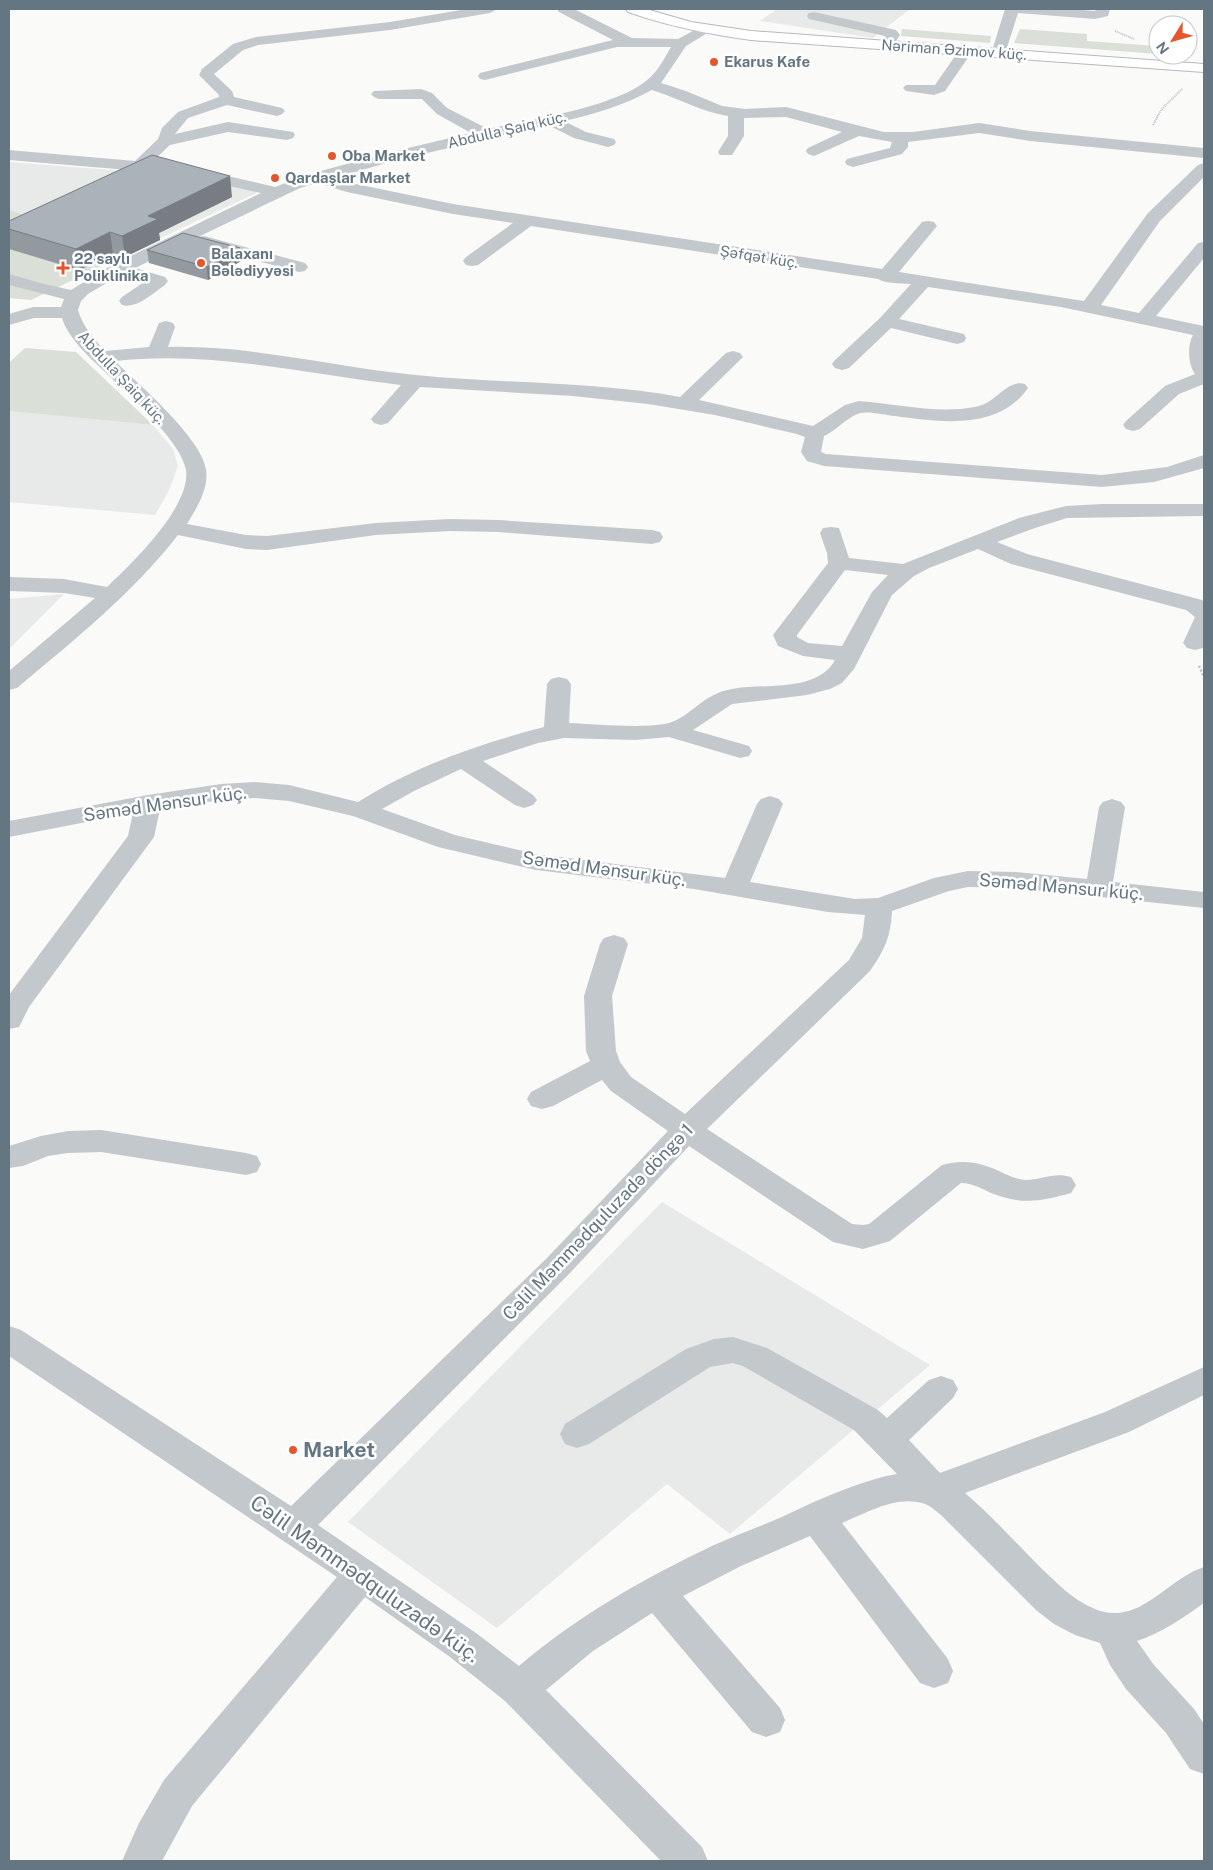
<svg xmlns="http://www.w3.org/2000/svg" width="1213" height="1870" font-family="'Public Sans',sans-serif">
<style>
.built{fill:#e8e9e9}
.green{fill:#dadfd7}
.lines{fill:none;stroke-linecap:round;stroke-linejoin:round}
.major-casing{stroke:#b5babe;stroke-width:2}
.path-far1{stroke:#bbbfc2;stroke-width:2;stroke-dasharray:1 1;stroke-linecap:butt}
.path{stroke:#bbbfc2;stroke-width:2.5;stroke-dasharray:2 2;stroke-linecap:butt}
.minor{fill:#c3c8cc;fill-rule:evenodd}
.major{fill:#fff;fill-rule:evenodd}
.wall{fill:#929a9f}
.shaded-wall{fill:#777d82}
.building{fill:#aab3b9;stroke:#777d82}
.poi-dot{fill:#e4572e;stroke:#fff;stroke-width:2}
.labels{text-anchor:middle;stroke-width:5;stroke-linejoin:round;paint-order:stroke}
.far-street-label{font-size:15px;fill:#657683;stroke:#fff}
.far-poi-label{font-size:15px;font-weight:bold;fill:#657683;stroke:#fff;text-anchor:start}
.street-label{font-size:18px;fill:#657683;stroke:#fff}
.near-poi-label{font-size:21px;font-weight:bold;fill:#657683;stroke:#fff;text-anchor:start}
.near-street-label{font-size:21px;fill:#657683;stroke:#fff}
</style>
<rect width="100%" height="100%" fill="#fafaf8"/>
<!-- built -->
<g class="built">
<path d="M777,9H910L873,38L760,21Z"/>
<path d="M9,162L201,177L258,192L140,248L9,210Z"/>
<path d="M9,411L153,425L173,449L178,466L169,490L155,515L9,502Z"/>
<path d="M64,594L9,649V599Z"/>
<path d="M662,1202L930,1365L730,1534L667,1484L497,1628L348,1522Z"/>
</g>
<!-- green -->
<g class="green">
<path d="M902,29L991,36L990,43L901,36Z"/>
<path d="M1020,29L1087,34V41L1158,46V54L1014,43Z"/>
<path d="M9,210L140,248L31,300L9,298Z"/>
<path d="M25,348L76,352L153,425L9,411V363Z"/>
</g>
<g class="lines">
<defs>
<path id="major" d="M626,9H646L691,22L751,31L1204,64V72L751,40C708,34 668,26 628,12Z"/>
</defs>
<!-- major casing -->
<use href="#major" class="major-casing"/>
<!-- path-far1 -->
<g class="path-far1">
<path d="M1115,31L1134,39"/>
<path d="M1153,125L1161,110L1182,89"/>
</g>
<!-- path -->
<path class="path" d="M1199,666L1204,677"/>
<!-- minor -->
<g class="minor">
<path d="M467,9H497L490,13L390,30L258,45L243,50L214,74L232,91L234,97L282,108L285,111L282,114L277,116L227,105L188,118L175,134L228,122L293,132L295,135L293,138L287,140L228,132L170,145L152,162L176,164L275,187L310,174L383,154L471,133L437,114L422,99H379L374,97L371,94L374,91L421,89L432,93L447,108L488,129C531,119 612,108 646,81C657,73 664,59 671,47H617L485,80L480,79L478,76L480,73L613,40L559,12L557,9H574L632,38L678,39L704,25L709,26L711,29L709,32L686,46L661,83L686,91L722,106L745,109L786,107L884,132H913L979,123L1030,131L1204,148V158L1030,141L979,133L908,142V147L902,154L853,167L847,165L845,162L847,159L890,148L892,142L859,136L814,156L808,154L806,151L808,148L842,132L786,117L744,118V136L732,155H720L718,152L728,136V116C702,112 678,98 652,90C624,105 596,114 564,121L586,132L614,139L616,142L614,145L608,147L574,138L548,125L393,161L335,178L351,183L453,204L882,269L922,222L928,221L934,222L937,226L899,272L1084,301L1148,213L1198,165L1204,163V177L1160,221L1101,305L1139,313L1198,243L1204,242V258L1156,316L1204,326V384L1179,394L1140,429L1133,431L1126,429L1123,425L1126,421L1165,386L1195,374C1188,365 1187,345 1193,335L1061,307L928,287L899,319L964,334L966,338L964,342L957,344L891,328L849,368L842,370L835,368L832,364L835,360L880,318L911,284C901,283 886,284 878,279L531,226L478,265L472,266L466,265L463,261L466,257L513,223L453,214L347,192L317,183L300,188L198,237L204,236L305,263L308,267L305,271L299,272L198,245L195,241L198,238L135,268L165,277L168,281L165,285C153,293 137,309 122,305L119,301L122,297L144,282L120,275L88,294L81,301L78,310C83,327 93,338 105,351L149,347L159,323L166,321L173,323L175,327L168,347C252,345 334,367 416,375C504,384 593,381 680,397L726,353L733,351L740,353L743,357L699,400L813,426L845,405L859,401C897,404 937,414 975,407C996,404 1006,379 1025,384L1028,388C998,431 940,422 895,416C885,415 870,411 860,413C847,417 837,430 824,436L821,452L826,454L1102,475L1167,467L1204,455V468L1154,482L1102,487L824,466L807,461L801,452L805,437L797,434L715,415L648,404L573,396L420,387L388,423L381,425L374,423L371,419L401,385C306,374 211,350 115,361C138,384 203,439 206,470C209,489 196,509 187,524L246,535L267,536L376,523L450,519L498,520L652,530L660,532L663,537L660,542L652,544L498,532L450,531L376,535L267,550L246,549L178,535C132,594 74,640 17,688L9,690V671L95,598L64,593L9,591V577L64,579L107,587C132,563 191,507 186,470C181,440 125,392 104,371C89,357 68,338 62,318H34L9,325V314L33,307H61L64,299L9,285V274L44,284L71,290L112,265L261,193L176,174L9,160V150L135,161L158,139L162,128L178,112L219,97V95L199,75L202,69L233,44L256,37L390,22Z"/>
<path d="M1005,9H1070L1095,11L1096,9H1110L1108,16L1095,19L1018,13L1005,54L1003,57H993L991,54Z"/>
<path d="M814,12L896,30L900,35L891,48H881L879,45L885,36L809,19L807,16L809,13Z"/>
<path d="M965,48L970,49L972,52L945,91L934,95L906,91L903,88L906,85H935L960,49Z"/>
<path d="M1102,504H1204V516L1067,518L1035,528L997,542L1027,554L1202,600L1204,602L1203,648L1195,650L1187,648L1183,643L1195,617L1186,610L1011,564L978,549L929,568L914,576L892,595L854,669L842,683L830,689L807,695L732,704L693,730L749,746L752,751L749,756L740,758L669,737L635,740L564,738L538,743L483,761L533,795L537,800L533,805L524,808L515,805L461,769L414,791L382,809L455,835L536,854L725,878L757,804L761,799L770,796L779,799L783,804L750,882L855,899L878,898L934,878L968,871L1016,872L1087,879L1099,807L1103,802L1112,799L1121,802L1125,807L1113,882L1204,892V908L1016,888L968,887L949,891L892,911C891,936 884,952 869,972L707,1129L852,1224L863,1225L869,1224L942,1165C962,1159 980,1162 999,1171C1007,1175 1015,1179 1025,1180C1043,1180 1053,1172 1071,1177L1076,1185L1071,1193C1042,1201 1023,1205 994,1194C983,1190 974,1183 961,1183L890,1241L863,1249L833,1242L689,1146L568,1275L318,1525L476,1633L519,1666C579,1615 643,1579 714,1545C743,1532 773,1522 801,1508C826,1496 871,1478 897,1474L854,1430L743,1366L733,1363L710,1367L589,1444L577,1448L565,1444L560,1434L565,1424L686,1349L714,1339L733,1337L767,1348L878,1410L887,1418L929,1380L941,1376L953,1380L958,1389L953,1398L909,1440L940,1473L1105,1412L1204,1367V1395L1129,1432L965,1493C992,1516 1016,1543 1041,1568C1057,1583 1074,1601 1095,1609C1106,1614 1117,1614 1129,1611C1157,1602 1176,1576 1204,1567V1603C1183,1618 1161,1633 1137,1641L1154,1665L1194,1709L1204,1724V1774L1190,1769L1166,1733L1126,1689L1110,1665L1100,1643L1075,1635L1054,1624L1036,1610L941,1515C937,1512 931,1506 925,1504C898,1494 866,1513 842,1523L948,1659L953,1671L948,1683L934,1688L920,1683L810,1536L741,1566L683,1596L780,1708L785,1720L780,1732L766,1737L752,1732L652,1613L593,1651L546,1690L702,1847L708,1861H661L505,1701L450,1657L365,1597L192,1806L162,1861H122L139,1823L164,1780L337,1577L9,1356V1326L21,1330L291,1506L546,1259L668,1131L611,1091L602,1080L553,1106L542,1109L531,1106L527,1099L531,1092L590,1061L586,1051L584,996L600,944L604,938L614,935L624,938L628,944L612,996L616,1051L620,1062L631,1077L685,1114L849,960L862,938L865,915L828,912L694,889L536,870L438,847L353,816L289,801L255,798L221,800L160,809L154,837L29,1007L19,1027L9,1029V995L128,836L133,813L9,837V821L148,795L221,784L255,782L289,785L358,802C415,766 479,744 544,727L547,684L551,679L559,677L567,679L571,684L569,723C594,724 646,729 669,723C692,716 702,694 732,689C764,683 817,693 835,660L803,656L778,646L773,635L828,563L827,553L820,533L823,528L831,527L839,528L849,558L903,564L1019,518L1066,506ZM845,570L888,575L872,592L842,646L808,643L797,637V635Z"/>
<path d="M101,1130L246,1153L257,1156L261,1164L257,1172L246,1175L101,1152L68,1153L48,1156L23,1166L9,1168V1146L41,1136L68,1131Z"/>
</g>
<!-- major -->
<use href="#major" class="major"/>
</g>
<!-- wall -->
<g class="wall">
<path d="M232,197L159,233L160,240L125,257L113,254L79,270L9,249V221Z"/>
<path d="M240,248L241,261L208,280L149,263L147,250Z"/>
</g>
<!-- shaded-wall -->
<g class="shaded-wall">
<path d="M230,176L232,197L159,233L160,240L125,257L122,236L148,216Z"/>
<path d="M110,232L113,254L79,270L76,249Z"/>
<path d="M240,248L241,261L208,280L207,267Z"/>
</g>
<!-- building -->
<g class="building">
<path d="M152,155L230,176L148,216L158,219L122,236L110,232L76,249L9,229V221Z"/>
<path d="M183,233L240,248L207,267L147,250Z"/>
</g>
<!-- markers -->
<g class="poi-dot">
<circle cx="714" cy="62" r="5"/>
<circle cx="332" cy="156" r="5"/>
<circle cx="275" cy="178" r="5"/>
<circle cx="201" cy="263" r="5"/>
<path d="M60.5 260.5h5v5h5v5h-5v5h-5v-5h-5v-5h5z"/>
<circle cx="293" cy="1450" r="5"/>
</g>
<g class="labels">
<!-- far-street labels -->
<g class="far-street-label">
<text transform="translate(954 50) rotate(4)" y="5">Nəriman Əzimov küç.</text>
<text transform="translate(507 130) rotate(-13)" y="5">Abdulla Şaiq küç.</text>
<text transform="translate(759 257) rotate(9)" y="5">Şəfqət küç.</text>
<text transform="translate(122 378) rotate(47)" y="5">Abdulla Şaiq küç.</text>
</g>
<!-- far-poi labels -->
<g class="far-poi-label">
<text x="724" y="67">Ekarus Kafe</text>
<text x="342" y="161">Oba Market</text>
<text x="285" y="183">Qardaşlar Market</text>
<text x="211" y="259">Balaxanı<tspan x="211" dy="17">Bələdiyyəsi</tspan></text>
<text x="74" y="264">22 saylı<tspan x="74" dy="17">Poliklinika</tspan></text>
</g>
<!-- street labels -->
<g class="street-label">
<text transform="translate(165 804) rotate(-8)" y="6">Səməd Mənsur küç.</text>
<text transform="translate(604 869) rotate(8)" y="6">Səməd Mənsur küç.</text>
<text transform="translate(1061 887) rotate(5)" y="6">Səməd Mənsur küç.</text>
<text transform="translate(598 1222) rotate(-46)" y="6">Cəlil Məmmədquluzadə döngə 1</text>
</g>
<!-- near-poi labels -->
<g class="near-poi-label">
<text x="303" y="1457">Market</text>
</g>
<!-- near-street labels -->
<g class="near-street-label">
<text transform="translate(365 1579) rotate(35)" y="7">Cəlil Məmmədquluzadə küç.</text>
</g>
</g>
<!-- border -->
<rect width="1213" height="1870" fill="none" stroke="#657683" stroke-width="20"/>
<!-- north arrow -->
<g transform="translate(1173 40) rotate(233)"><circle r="24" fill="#ffffff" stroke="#c1c8cd"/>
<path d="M0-4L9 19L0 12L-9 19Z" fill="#e4572e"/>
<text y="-8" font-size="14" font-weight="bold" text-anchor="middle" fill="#657683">N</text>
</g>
</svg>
